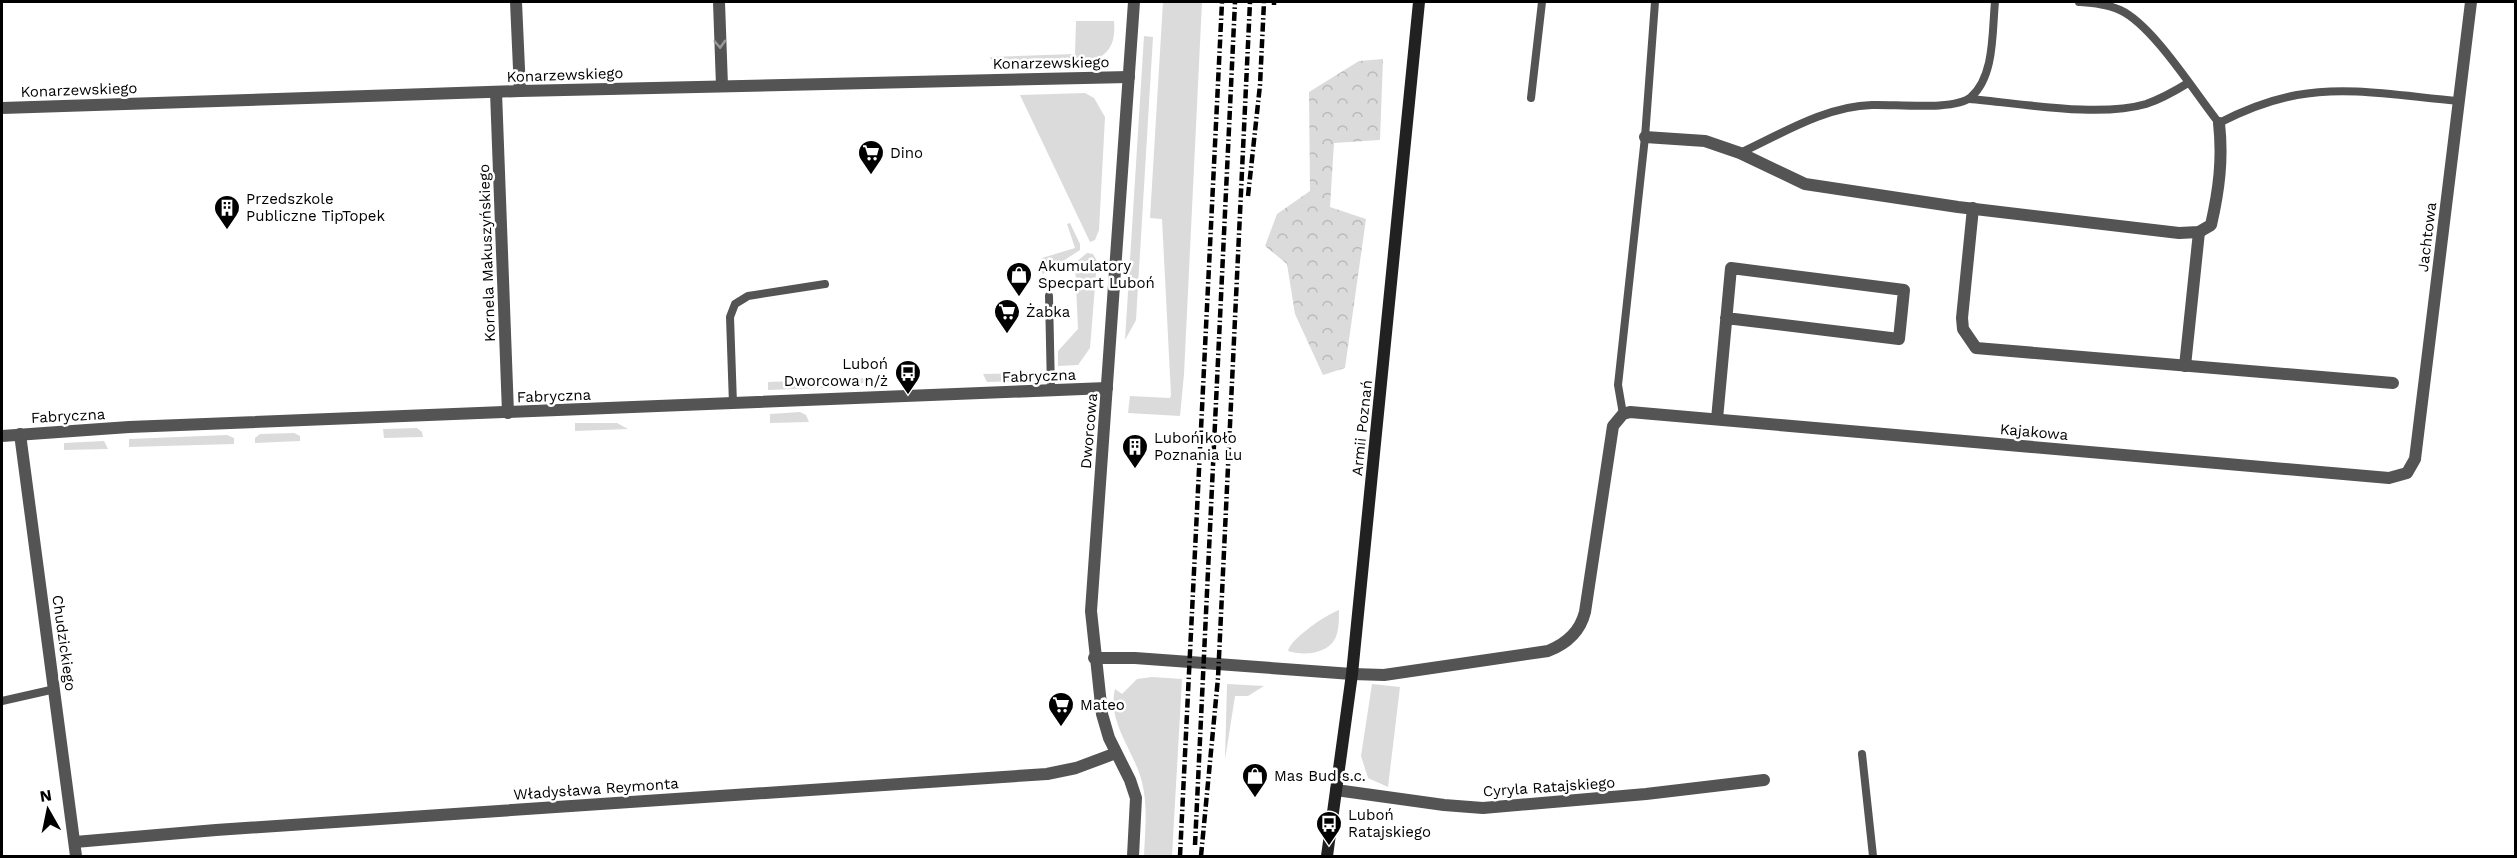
<svg xmlns="http://www.w3.org/2000/svg" width="2517" height="858" font-family="'Work Sans',sans-serif">
<style>
.grass{fill:#dbdbdb}
.forest{fill:url(#forest-crowns)}
.lines{fill:none;stroke-linecap:round;stroke-linejoin:round}
.service{stroke:#545454;stroke-width:8}
.minor{stroke:#545454;stroke-width:12}
.tertiary{stroke:#545454;stroke-width:12}
.secondary{stroke:#212121;stroke-width:12}
.rail{stroke:#000;stroke-width:4.5;stroke-dasharray:9 3 1.5 3;stroke-linecap:butt}
.oneway{stroke:#989898}
.labels{text-anchor:middle;stroke-width:5;stroke-linejoin:round;paint-order:stroke}
.street-label{font-size:15px;fill:#000;stroke:#fff}
.poi-label{font-size:15px;fill:#000;stroke:#fff;text-anchor:start}
</style>
<defs>
<pattern id="forest-crowns" width="20" height="18" patternUnits="userSpaceOnUse" patternTransform="scale(1.5)"><rect width="20" height="18" fill="#dbdbdb"/><path d="M2 6a3 3 0 1 1 6 0M12 15a3 3 0 1 1 6 0" fill="none" stroke="#bababa"/></pattern>
</defs>
<rect width="100%" height="100%" fill="#fff"/>
<!-- grass -->
<g class="grass">
<path d="M1163,2H1202L1184,374L1180,416L1128,413L1130,396L1170,398L1171,395L1162,219L1150,218Z"/>
<path d="M1076,21H1114C1115,34 1114,47 1103,55C1092,63 1001,66 991,60L990,57L1075,54Z"/>
<path d="M1144,36L1153,37L1136,320L1125,340Z"/>
<path d="M1085,93L1094,98L1105,117L1099,230L1095,240L1090,242L1020,95Z"/>
<path d="M1070,223L1080,244V250L1043,274L1038,265L1042,258L1075,248L1067,224Z"/>
<path d="M1087,253L1093,254L1097,261L1090,348L1078,365L1058,366V351L1078,329L1075,263Z"/>
<path d="M1037,373L1036,377L1029,381L987,382L983,374Z"/>
<path d="M869,378L875,380L848,387L768,390V382Z"/>
<path d="M800,412L806,415L809,422L770,423V414Z"/>
<path d="M575,423H617L628,429L575,431Z"/>
<path d="M417,428L422,432L423,437L384,438L383,429Z"/>
<path d="M294,433L300,436V441L255,443V438L260,434Z"/>
<path d="M227,435L234,438V444L129,447V439Z"/>
<path d="M104,441L108,449L64,450V443Z"/>
<path d="M1339,610C1339,619 1339,631 1335,639C1327,654 1303,656 1288,651C1290,639 1327,614 1339,610Z"/>
<path d="M1152,677L1182,679L1172,856H1144C1145,832 1148,806 1142,782C1134,750 1107,723 1115,689L1122,694L1137,679Z"/>
<path d="M1227,684L1264,686L1248,696H1235L1225,760Z"/>
<path d="M1372,684L1400,687L1388,787L1368,778L1361,756Z"/>
</g>
<!-- forest -->
<path class="forest" d="M1383,59L1380,140L1334,143L1330,207L1366,219L1345,368L1323,375L1295,314L1287,264L1265,246L1277,214L1310,191L1309,92L1359,61Z"/>
<g class="lines">
<!-- service -->
<g class="service">
<path d="M2079,2C2092,3 2107,4 2120,10C2153,25 2195,93 2219,123C2244,110 2269,100 2297,95C2349,85 2407,97 2459,101"/>
<path d="M1531,98L1542,2"/>
<path d="M1969,99C2020,103 2098,118 2146,104C2161,99 2175,91 2188,83"/>
<path d="M1740,153C1781,134 1826,106 1872,105C1895,104 1955,111 1971,97C1995,76 1992,31 1995,2"/>
<path d="M1049,296L1051,390"/>
<path d="M733,404L730,317L735,304L748,296L825,284"/>
<path d="M1623,414L1618,385L1645,137L1655,2"/>
<path d="M2,701L55,689"/>
<path d="M1862,754L1873,856"/>
</g>
<!-- minor -->
<g class="minor">
<path d="M516,2L520,91"/>
<path d="M719,2L722,86"/>
<path d="M496,92L508,413"/>
<path d="M2,108L520,91L1129,77"/>
<path d="M1645,137L1705,141L1740,153L1805,184L1958,207L2179,233L2199,232L2211,225C2219,190 2223,159 2219,123"/>
<path d="M1973,208L1962,318L1963,329L1976,348L2393,383"/>
<path d="M2185,366L2199,232"/>
<path d="M1717,419L1731,268L1904,290L1899,339L1726,318"/>
<path d="M20,434L76,856"/>
<path d="M1352,674L1384,675L1548,651C1566,644 1580,632 1585,612L1613,426L1623,414L1630,412L2389,478L2407,473L2415,459L2471,2"/>
<path d="M1336,790L1444,805L1483,808L1646,794L1764,780"/>
<path d="M75,842L216,830L1047,774L1076,768L1116,753"/>
</g>
<!-- tertiary -->
<g class="tertiary">
<path d="M2,436L129,427L1107,388"/>
<path d="M1094,658H1135L1352,674"/>
<path d="M1133,856L1136,798L1130,780L1109,738L1102,714L1091,611L1134,2"/>
</g>
<!-- secondary -->
<path class="secondary" d="M1327,856L1352,674L1419,2"/>
<!-- rail -->
<g class="rail">
<path d="M1274,5V2"/>
<path d="M1248,196L1260,85L1264,2"/>
<path d="M1195,845L1235,2"/>
<path d="M1180,856L1222,2"/>
<path d="M1201,856L1218,678L1250,2"/>
</g>
</g>
<!-- one-way arrows -->
<defs><path id="oneway-chevron" d="M-2-3.5L2.5 0L-2 3.5" fill="none" stroke-width="1.6" stroke-linecap="round" stroke-linejoin="round" transform="scale(1.5)"/></defs>
<use class="oneway" href="#oneway-chevron" transform="translate(720 44) rotate(88)"/>
<!-- icons -->
<defs>
<symbol id="supermarket-pin" viewBox="-11 -11 22 30"><path d="M0 17L-7.5 6A9.5 9.5 0 1 1 7.5 6Z" fill="#000" stroke="#fff"/><path d="M-6-5.5h2.5l.6 2H6L4.5 2H-2.5L-4.4-4H-6ZM-1.5 3.2a1.3 1.3 0 1 0 .1 0ZM3 3.2a1.3 1.3 0 1 0 .1 0Z" fill="#fff"/></symbol>
<symbol id="building-pin" viewBox="-11 -11 22 30"><path d="M0 17L-7.5 6A9.5 9.5 0 1 1 7.5 6Z" fill="#000" stroke="#fff"/><path d="M-4-6H4V6H1V3H-1V6H-4ZM-2.5-4.3h1.7v1.8h-1.7ZM.8-4.3h1.7v1.8H.8ZM-2.5-1h1.7V.8h-1.7ZM.8-1h1.7V.8H.8Z" fill="#fff"/></symbol>
<symbol id="shop-pin" viewBox="-11 -11 22 30"><path d="M0 17L-7.5 6A9.5 9.5 0 1 1 7.5 6Z" fill="#000" stroke="#fff"/><path d="M-5-2.5h2.3a2.7 3.5 0 0 1 5.4 0H5L5.5 6h-11ZM-1.5-2.5h3a1.5 2.3 0 0 0-3 0Z" fill="#fff"/></symbol>
<symbol id="bus-pin" viewBox="-11 -11 22 30"><path d="M0 17L-7.5 6A9.5 9.5 0 1 1 7.5 6Z" fill="#000" stroke="#fff"/><path d="M-5-6H5V4H4V6H2V4H-2V6H-4V4H-5ZM-3.5-4V0h7V-4ZM-3.5 1.2v1.5H-2V1.2ZM2 1.2v1.5H3.5V1.2Z" fill="#fff"/></symbol>
</defs>
<g fill-rule="evenodd">
<use href="#supermarket-pin" x="856" y="138" width="30" height="40"/>
<use href="#building-pin" x="212" y="193" width="30" height="40"/>
<use href="#shop-pin" x="1004" y="260" width="30" height="40"/>
<use href="#supermarket-pin" x="992" y="297" width="30" height="40"/>
<use href="#bus-pin" x="893" y="358" width="30" height="40"/>
<use href="#building-pin" x="1120" y="432" width="30" height="40"/>
<use href="#supermarket-pin" x="1046" y="690" width="30" height="40"/>
<use href="#shop-pin" x="1240" y="761" width="30" height="40"/>
<use href="#bus-pin" x="1314" y="809" width="30" height="40"/>
</g>
<g class="labels">
<!-- street labels -->
<g class="street-label">
<text transform="translate(1051 63) rotate(-1)" y="5">Konarzewskiego</text>
<text transform="translate(565 75) rotate(-2)" y="5">Konarzewskiego</text>
<text transform="translate(79 90) rotate(-2)" y="5">Konarzewskiego</text>
<text transform="translate(2427 237) rotate(-83)" y="5">Jachtowa</text>
<text transform="translate(487 253) rotate(-92)" y="5">Kornela Makuszyńskiego</text>
<text transform="translate(1039 376) rotate(-2)" y="5">Fabryczna</text>
<text transform="translate(554 396) rotate(-2)" y="5">Fabryczna</text>
<text transform="translate(68 416) rotate(-3)" y="5">Fabryczna</text>
<text transform="translate(1362 428) rotate(-84)" y="5">Armii Poznań</text>
<text transform="translate(1089 431) rotate(-85)" y="5">Dworcowa</text>
<text transform="translate(2034 432) rotate(5)" y="5">Kajakowa</text>
<text transform="translate(64 643) rotate(82)" y="5">Chudzickiego</text>
<text transform="translate(1549 787) rotate(-4)" y="5">Cyryla Ratajskiego</text>
<text transform="translate(596 789) rotate(-4)" y="5">Władysława Reymonta</text>
</g>
<!-- poi labels -->
<g class="poi-label">
<text x="890" y="158">Dino</text>
<text x="246" y="204">Przedszkole<tspan x="246" dy="17">Publiczne TipTopek</tspan></text>
<text x="1038" y="271">Akumulatory<tspan x="1038" dy="17">Specpart Luboń</tspan></text>
<text x="1026" y="317">Żabka</text>
<text x="888" y="369" text-anchor="end">Luboń<tspan x="888" dy="17">Dworcowa n/ż</tspan></text>
<text x="1154" y="443">Luboń koło<tspan x="1154" dy="17">Poznania Lu</tspan></text>
<text x="1080" y="710">Mateo</text>
<text x="1274" y="781">Mas Bud s.c.</text>
<text x="1348" y="820">Luboń<tspan x="1348" dy="17">Ratajskiego</tspan></text>
</g>
</g>
<!-- border -->
<rect width="2517" height="858" fill="none" stroke="#000000" stroke-width="6"/>
<!-- north arrow -->
<g transform="translate(48 810) rotate(351)" stroke="#ffffff" stroke-width="4.5" paint-order="stroke">
<path d="M0-4.5L10 22L0 15L-10 22Z" fill="#000000"/>
<text y="-9" font-size="16" font-weight="bold" text-anchor="middle" fill="#000000">N</text>
</g>
</svg>
